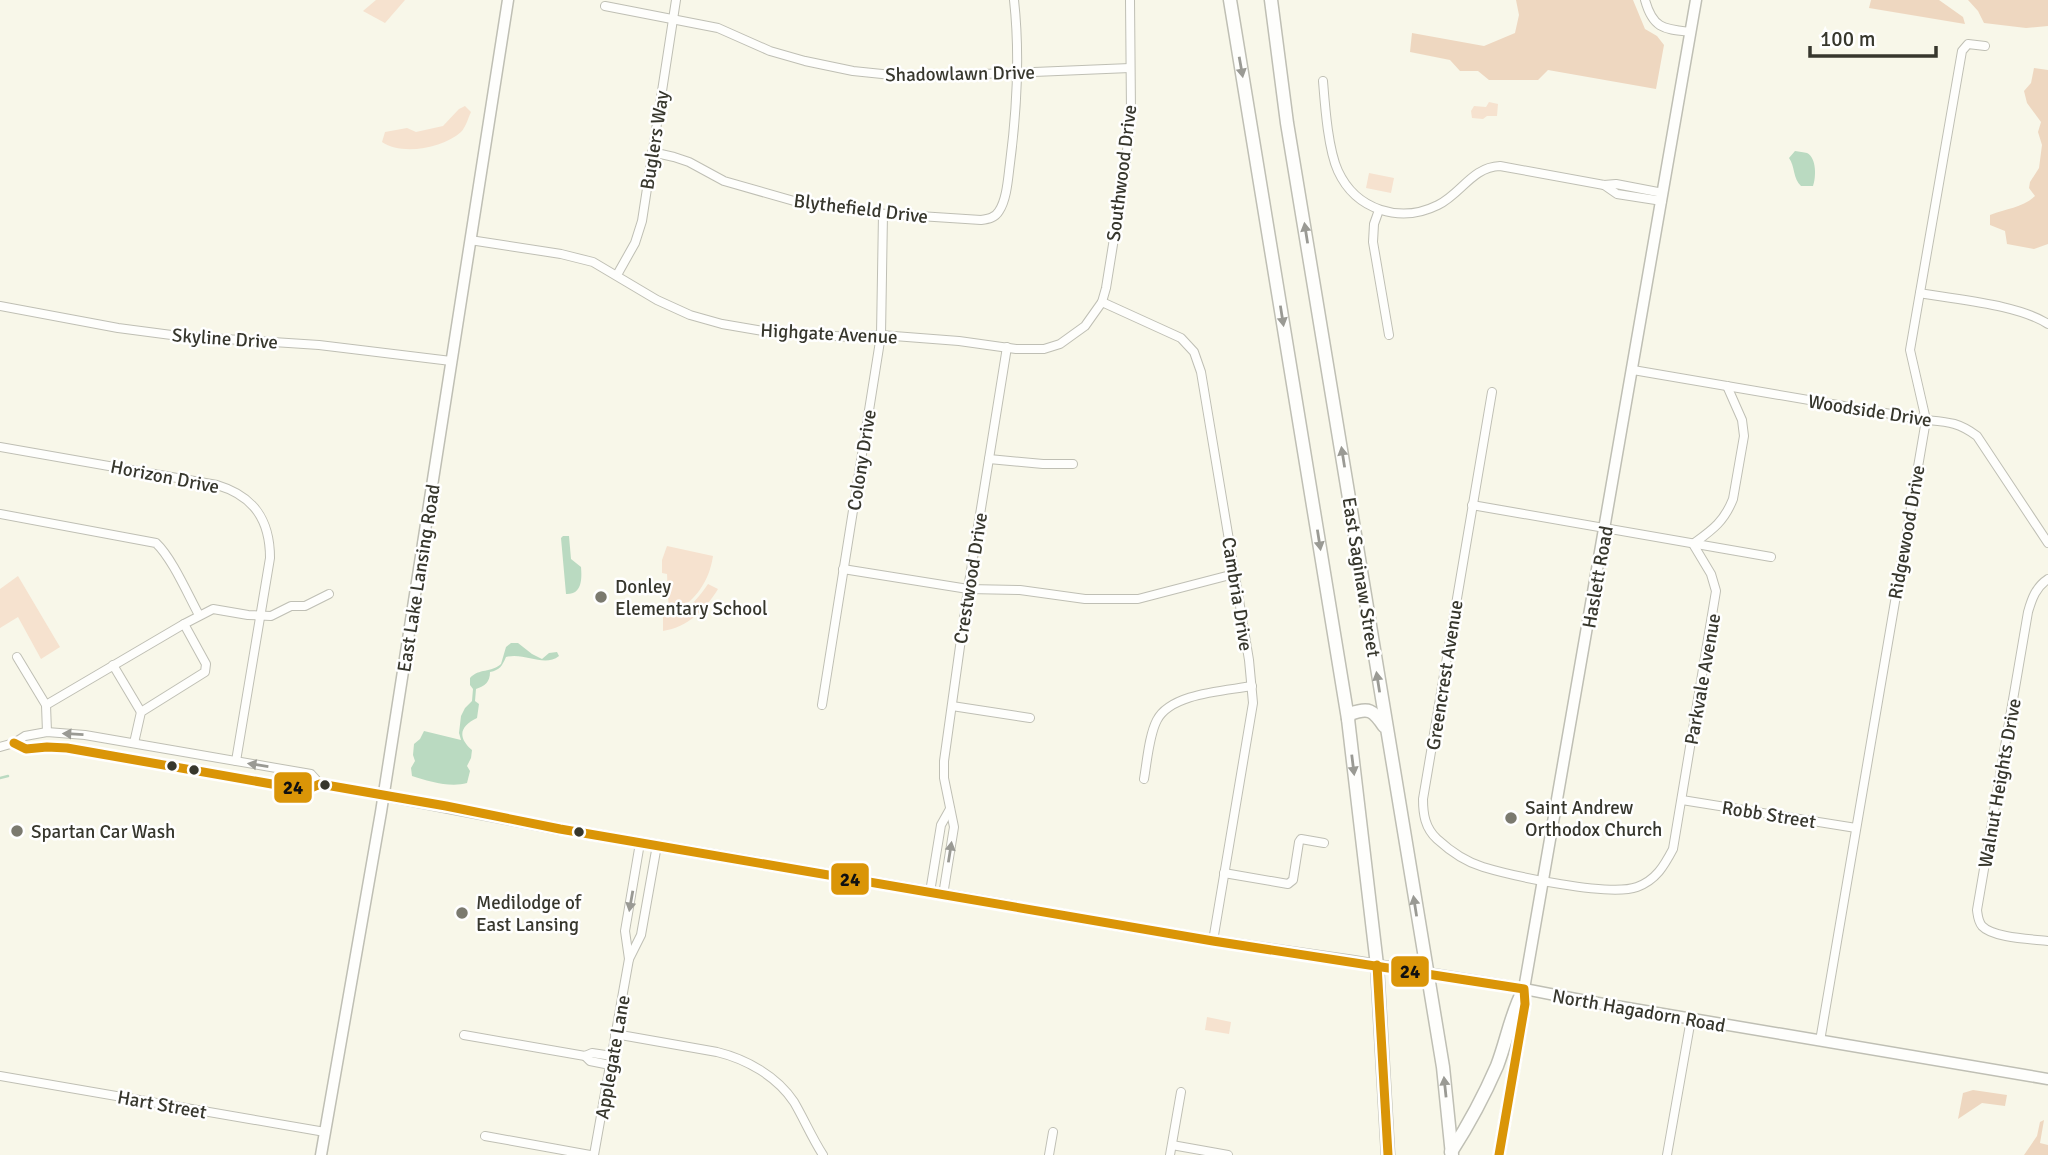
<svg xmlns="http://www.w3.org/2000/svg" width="2048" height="1155" font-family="Signika,sans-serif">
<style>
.green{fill:#f6e2cf}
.forest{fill:#eed7c0}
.water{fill:#badac1}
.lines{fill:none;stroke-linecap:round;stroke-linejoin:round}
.stream{stroke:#badac1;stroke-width:2.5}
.street-casing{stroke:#bfbfb4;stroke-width:10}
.secondary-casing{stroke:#bfbfb4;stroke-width:13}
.primary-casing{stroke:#bfbfb4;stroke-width:15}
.street{stroke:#fefefc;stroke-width:8}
.secondary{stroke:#fefefc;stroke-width:10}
.primary{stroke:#fefefc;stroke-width:12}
.bus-1-casing{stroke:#fff;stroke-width:14}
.bus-1{stroke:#da9507;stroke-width:9}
.oneway{fill:#9a9a94}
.poi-dot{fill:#7b7a6f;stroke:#fff;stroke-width:2.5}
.bus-dot{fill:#37372d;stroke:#fff;stroke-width:2.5}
.labels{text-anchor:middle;stroke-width:5;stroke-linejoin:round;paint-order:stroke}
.street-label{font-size:19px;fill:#37372d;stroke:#fff}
.poi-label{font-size:19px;fill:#37372d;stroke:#fff;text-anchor:start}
.line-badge{stroke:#fff;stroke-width:2.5}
.pale-badge-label{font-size:19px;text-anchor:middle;font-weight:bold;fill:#111}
</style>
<rect width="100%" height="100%" fill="#f8f7e9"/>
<!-- green -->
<g class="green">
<path d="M376,0H405L385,23L363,11Z"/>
<path d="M1489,102L1498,104L1497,116H1487L1483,119L1472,118L1471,111L1474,106L1486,107Z"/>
<path d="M465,106L471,112C468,118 466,127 461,132C443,148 402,156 382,142L385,132L407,128L416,132L443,126L459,109Z"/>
<path d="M1369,173L1394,178L1391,193L1366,188Z"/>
<path d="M667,546L713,556C709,583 694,603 669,615L667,574L662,573V560Z"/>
<path d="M18,576L60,647L41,659L18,617L0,628V589Z"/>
<path d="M708,584L718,589C705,610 688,627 663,631V616C684,616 697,600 708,584Z"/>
<path d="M1207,1017L1231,1022L1229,1034L1205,1030Z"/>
</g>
<!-- forest -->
<g class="forest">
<path d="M1516,0H1633L1645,29L1657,36L1664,45L1656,89L1548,70L1538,80H1489L1478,71H1460L1450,60L1410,52L1412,33L1484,46L1515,33L1519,15Z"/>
<path d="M1871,0H1939L1963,17L1965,24L1869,8Z"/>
<path d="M1968,0H2048V26L2026,28L1984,23L1978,11Z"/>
<path d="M2034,68L2048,70V244L2034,249L2007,244L2005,231L1990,225V215C2007,208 2022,208 2035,196L2029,188L2030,182L2039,168L2042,145L2038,132L2041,122L2027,103L2024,91L2031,83Z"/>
<path d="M1973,1090L2007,1095L2005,1106L1982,1103L1958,1119L1963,1093Z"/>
<path d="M2044,1120L2040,1143L2048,1145V1155H2024L2037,1136L2040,1122Z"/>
</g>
<!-- water -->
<g class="water">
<path d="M1795,151C1799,152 1804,152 1807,153C1817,158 1816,178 1813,186H1801C1793,179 1795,166 1789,158Z"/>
<path d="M563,536H569L571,559L581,567C582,579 582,595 566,594L561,538Z"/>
<path d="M511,643H518L532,654L542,659L549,653L557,652L559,656C544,668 525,652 506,657C502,666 500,670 490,672C490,682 485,686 476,689L475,701L479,704L477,718C460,726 457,737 472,750L471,758L467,766L470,771L467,783C450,788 428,781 412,776L411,768L415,761L413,755L414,744L420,739L424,731L461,740L459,733L461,716L465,708L472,701L473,689L470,685V678C479,668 491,673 501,664L506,647Z"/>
</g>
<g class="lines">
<!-- stream -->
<path class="stream" d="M0,778L8,776"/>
<defs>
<g id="street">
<path d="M1645,0C1653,29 1664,29 1691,32"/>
<path d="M605,6L718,28L770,51L805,61L853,71L911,77L1130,68"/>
<path d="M1323,81C1325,106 1328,149 1338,171C1356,210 1400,224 1438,205C1461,194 1472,167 1500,166L1604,185L1616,184L1663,193"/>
<path d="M652,152L674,157L689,162L724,181L801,203L873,213L981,220C988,219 995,218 999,211C1007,199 1008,178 1010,163C1017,109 1020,54 1014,0"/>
<path d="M1604,185L1617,194L1662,201"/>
<path d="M1379,210L1374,224L1373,242L1389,335"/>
<path d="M470,240L561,254L593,262L657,300L690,315L722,324L763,331L805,334L850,337L881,335L959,341L1016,349H1044L1060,344L1085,326L1102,302L1106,288L1125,170L1131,112L1130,0"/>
<path d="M617,275L635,243L642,221L676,0"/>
<path d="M1920,293C1957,300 2017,304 2048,324"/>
<path d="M1102,302L1181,338L1194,352L1201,372L1249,660L1253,703L1213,941"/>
<path d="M0,306L118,328L179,336L319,345L451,361"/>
<path d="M1633,370L1926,420C1948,422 1958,422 1977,436L2048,543"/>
<path d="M1492,392L1423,799C1423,814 1425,828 1437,839C1449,850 1466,862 1483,867C1513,876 1609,897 1637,887C1656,880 1664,866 1673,849L1716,591L1711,574L1693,544C1712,530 1724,522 1733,499L1744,436L1742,420L1727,386"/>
<path d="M0,447L217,485C254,496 270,520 270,558L236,761"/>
<path d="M989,459L1043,464H1073"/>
<path d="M1472,505L1771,557"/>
<path d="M0,514L156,543C172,558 188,595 199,615"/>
<path d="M843,569L968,589L1020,590L1085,599H1138L1234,574"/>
<path d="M2048,579C2036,587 2032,598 2028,612L1977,910C1978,917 1978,921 1982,926C1993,938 2032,939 2048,941"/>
<path d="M17,657L46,705L47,732"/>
<path d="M113,665L141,712"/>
<path d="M46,705L184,624"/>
<path d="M822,705L881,335L883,214"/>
<path d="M952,706L1030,718"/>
<path d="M14,743L26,749L47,747L67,748L306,790L320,784L383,795"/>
<path d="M134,743L141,712L205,672L206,664L184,624L213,609L248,615L271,616L291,606H305L329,594"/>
<path d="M0,747L14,743L25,736L47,732L85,735L311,774L320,784"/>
<path d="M1144,779C1147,762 1149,735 1157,720C1171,693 1225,691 1252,686"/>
<path d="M1682,800L1856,828"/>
<path d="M1224,873L1288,884L1293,880L1299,842L1301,839L1324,843"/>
<path d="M930,892L941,825L950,809"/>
<path d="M943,895L954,827L944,778V761L968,589L1007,347"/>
<path d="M629,959L625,931L640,843"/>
<path d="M615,1034L717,1052C746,1059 777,1076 794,1102C804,1119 812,1138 823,1155"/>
<path d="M464,1035L585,1056L592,1053L612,1056"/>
<path d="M1820,1041L1926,420L1910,350L1962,51L1968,44L1985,46"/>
<path d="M585,1056L590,1061L610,1065"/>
<path d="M0,1076L325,1132"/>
<path d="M485,1136L590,1155"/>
<path d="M1172,1145L1228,1155"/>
<path d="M594,1155L629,959L641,935L657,845"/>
<path d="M1049,1155L1053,1132"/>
<path d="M1170,1155L1181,1092"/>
<path d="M1667,1155L1691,1019"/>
</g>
<g id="secondary">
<path d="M383,795L560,829L963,898L1213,941L1351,961L1524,989L1586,1001L2048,1079"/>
<path d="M321,1155L381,812L508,0"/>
<path d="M1499,1155L1525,1004L1524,989L1696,0"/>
</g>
<g id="primary">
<path d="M1230,0L1348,719L1377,965L1388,1155"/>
<path d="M1271,0L1287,123L1443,1067L1452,1155"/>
<path d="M1348,719L1350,714C1369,707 1373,710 1384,726"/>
<path d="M1451,1152C1469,1124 1484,1096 1497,1066C1507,1040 1511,1013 1524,989"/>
</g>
</defs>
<!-- street casing -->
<use href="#street" class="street-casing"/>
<!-- secondary casing -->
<use href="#secondary" class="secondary-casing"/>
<!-- primary casing -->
<use href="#primary" class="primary-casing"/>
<!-- street -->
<use href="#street" class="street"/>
<!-- secondary -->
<use href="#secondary" class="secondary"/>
<!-- primary -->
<use href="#primary" class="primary"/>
<defs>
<g id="bus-1">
<path d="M14,743L26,749L47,747L67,748L306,790L320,784L446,806L560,829L1213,941L1524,989L1525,1004L1499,1155"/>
<path d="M1377,965L1388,1155"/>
</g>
</defs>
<!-- bus-1 casing -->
<use href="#bus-1" class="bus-1-casing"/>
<!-- bus-1 -->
<use href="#bus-1" class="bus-1"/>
</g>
<!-- one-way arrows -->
<defs><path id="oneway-solid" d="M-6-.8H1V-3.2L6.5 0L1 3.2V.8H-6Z" transform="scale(1.75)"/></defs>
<g class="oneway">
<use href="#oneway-solid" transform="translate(1241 67) rotate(80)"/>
<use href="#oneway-solid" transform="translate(1306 233) rotate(-99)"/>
<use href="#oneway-solid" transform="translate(1282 316) rotate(81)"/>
<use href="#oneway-solid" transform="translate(1343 457) rotate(-99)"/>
<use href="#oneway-solid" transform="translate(1319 540) rotate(81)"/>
<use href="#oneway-solid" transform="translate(1378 682) rotate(-99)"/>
<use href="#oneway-solid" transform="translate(73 734) rotate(-177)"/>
<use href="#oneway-solid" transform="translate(258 765) rotate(-171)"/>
<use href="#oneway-solid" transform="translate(1353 765) rotate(83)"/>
<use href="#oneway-solid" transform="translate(950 852) rotate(-81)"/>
<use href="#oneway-solid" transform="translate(631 901) rotate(100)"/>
<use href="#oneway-solid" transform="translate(1415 906) rotate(-99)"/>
<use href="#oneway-solid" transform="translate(1445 1087) rotate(-96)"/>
</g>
<!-- markers -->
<g class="poi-dot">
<circle cx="601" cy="597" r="7"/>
<circle cx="1511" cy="818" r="7"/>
<circle cx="17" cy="831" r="7"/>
<circle cx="462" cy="913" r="7"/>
</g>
<g class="bus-dot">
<circle cx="172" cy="766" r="6"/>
<circle cx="194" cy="770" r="6"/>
<circle cx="325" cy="785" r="6"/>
<circle cx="579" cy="832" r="6"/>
</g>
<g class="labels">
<!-- street labels -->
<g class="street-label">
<text transform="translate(960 73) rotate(-1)" y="7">Shadowlawn Drive</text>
<text transform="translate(654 140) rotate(-81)" y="7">Buglers Way</text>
<text transform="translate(1121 173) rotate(-83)" y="7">Southwood Drive</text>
<text transform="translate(861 208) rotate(7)" y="7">Blythefield Drive</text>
<text transform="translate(829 333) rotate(3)" y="7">Highgate Avenue</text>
<text transform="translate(225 338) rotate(4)" y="7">Skyline Drive</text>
<text transform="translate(1870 410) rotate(9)" y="7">Woodside Drive</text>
<text transform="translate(861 460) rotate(-81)" y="7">Colony Drive</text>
<text transform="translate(165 476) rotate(11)" y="7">Horizon Drive</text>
<text transform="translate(1906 532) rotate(-80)" y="7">Ridgewood Drive</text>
<text transform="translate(1362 577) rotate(81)" y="7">East Saginaw Street</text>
<text transform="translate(1597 577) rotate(-80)" y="7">Haslett Road</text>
<text transform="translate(418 578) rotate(-81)" y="7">East Lake Lansing Road</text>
<text transform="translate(970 578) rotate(-81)" y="7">Crestwood Drive</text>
<text transform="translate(1238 594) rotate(81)" y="7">Cambria Drive</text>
<text transform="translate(1444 675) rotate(-81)" y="7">Greencrest Avenue</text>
<text transform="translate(1702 679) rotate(-80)" y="7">Parkvale Avenue</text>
<text transform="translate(1999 783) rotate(-80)" y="7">Walnut Heights Drive</text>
<text transform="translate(1769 814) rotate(9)" y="7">Robb Street</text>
<text transform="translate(1639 1010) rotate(10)" y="7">North Hagadorn Road</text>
<text transform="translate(612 1057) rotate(-80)" y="7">Applegate Lane</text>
<text transform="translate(162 1104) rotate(10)" y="7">Hart Street</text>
</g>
<!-- poi labels -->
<g class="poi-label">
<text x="615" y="593">Donley<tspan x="615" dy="22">Elementary School</tspan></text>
<text x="1525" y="814">Saint Andrew<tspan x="1525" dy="22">Orthodox Church</tspan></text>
<text x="31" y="838">Spartan Car Wash</text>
<text x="476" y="909">Medilodge of<tspan x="476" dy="22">East Lansing</tspan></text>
</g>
</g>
<g class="line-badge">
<rect x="273" y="771" width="40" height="33" rx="7" fill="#da9507"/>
<rect x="830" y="862" width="40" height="34" rx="7" fill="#da9507"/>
<rect x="1390" y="955" width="40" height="33" rx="7" fill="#da9507"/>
</g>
<g class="pale-badge-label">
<text x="293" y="794">24</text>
<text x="850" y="886">24</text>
<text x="1410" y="978">24</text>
</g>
<!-- scale -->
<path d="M1810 46v10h126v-10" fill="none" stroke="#37372d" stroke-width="3.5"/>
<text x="1820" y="46" font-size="21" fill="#37372d" stroke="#ffffff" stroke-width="5" paint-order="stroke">100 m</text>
</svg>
